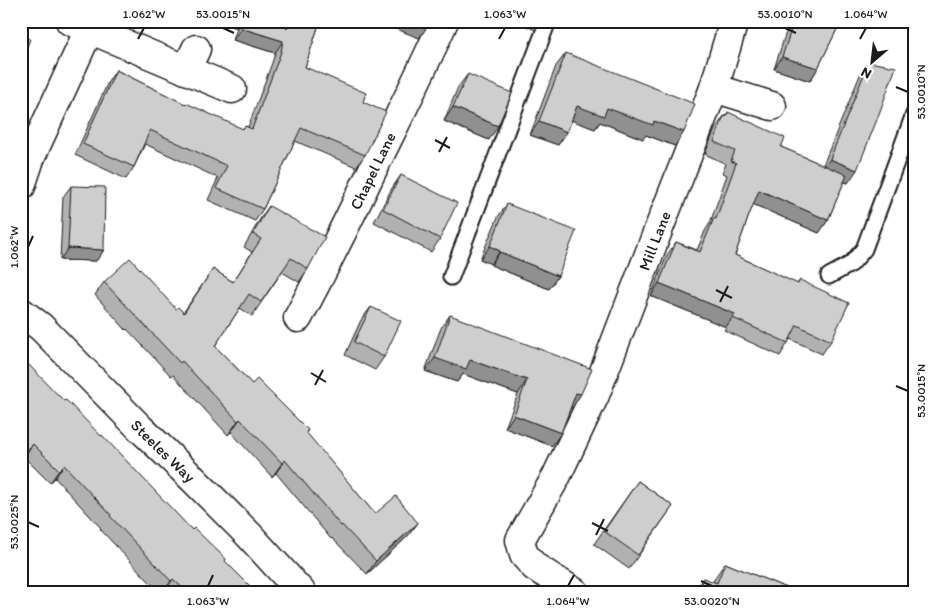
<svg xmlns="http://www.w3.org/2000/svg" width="935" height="614" font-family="Itim,sans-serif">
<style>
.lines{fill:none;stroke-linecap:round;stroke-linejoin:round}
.service-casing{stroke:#1c1c1c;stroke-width:19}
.minor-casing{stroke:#1c1c1c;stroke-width:31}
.service{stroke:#fff;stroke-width:15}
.minor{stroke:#fff;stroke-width:28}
.wall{fill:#b1b1b1;stroke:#1c1c1c}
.shaded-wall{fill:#909090;stroke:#1c1c1c}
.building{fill:#cecece;stroke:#1c1c1c}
.ticks{fill:none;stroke:#1c1c1c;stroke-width:2}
.labels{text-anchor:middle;stroke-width:5;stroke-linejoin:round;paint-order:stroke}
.street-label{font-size:16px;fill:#1c1c1c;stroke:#fff}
.neatline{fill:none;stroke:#1c1c1c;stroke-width:2}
.ticks-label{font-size:12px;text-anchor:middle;fill:#1c1c1c}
</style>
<rect width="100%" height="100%" fill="#fff"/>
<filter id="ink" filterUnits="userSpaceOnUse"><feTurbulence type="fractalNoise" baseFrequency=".02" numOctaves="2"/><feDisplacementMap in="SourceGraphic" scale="10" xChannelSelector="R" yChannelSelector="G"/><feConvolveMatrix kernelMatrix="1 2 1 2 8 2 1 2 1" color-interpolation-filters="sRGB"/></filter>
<g filter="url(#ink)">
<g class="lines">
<defs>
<g id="service">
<path d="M829,276L851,264L864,249L914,114"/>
<path d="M451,277L548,21"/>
</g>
<g id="minor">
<path d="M70,21L232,89"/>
<path d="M186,70L196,49"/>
<path d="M714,88L772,106"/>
<path d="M21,186L30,159L93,21"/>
<path id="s1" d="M21,312L41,327L140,428L193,479L249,535L302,593"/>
<path id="s2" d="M298,318C324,269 349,219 373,169C397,120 422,71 444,21"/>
<path id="s3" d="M576,593L535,567L524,555L520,540L556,477L595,395L654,241L714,88L734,21"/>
</g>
</defs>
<!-- service casing -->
<use href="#service" class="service-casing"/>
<!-- minor casing -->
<use href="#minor" class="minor-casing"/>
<!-- service -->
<use href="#service" class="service"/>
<!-- minor -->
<use href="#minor" class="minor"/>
</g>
<!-- wall -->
<g class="wall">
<path d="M225,21H284V22V21H320L305,67L363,102L365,155L356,167L295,141L263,209L255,221L208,200L218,178L145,144L134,167L126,179L75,155L108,82L116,70L185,104L242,129L245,126L248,127L272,63L275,53L233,40L237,28L224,23Z"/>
<path d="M516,21H541L535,30Z"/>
<path d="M784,21H841L818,68L810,81L774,69L789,23Z"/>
<path d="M566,53L675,146L646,135L643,139L600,122L595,129L572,120L567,132L558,145L530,135L556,66Z"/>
<path d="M869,62L848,183L844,182L828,220L819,233L753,204L735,255L797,284L800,280L831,341L822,354L790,339L780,356L724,330L726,327L651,296L667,255L676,242L697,250L705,231L710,223L727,175L722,173L726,164L705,154L715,129L724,116L725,117L728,112L781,147L823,165L860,75Z"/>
<path d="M468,74L489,140L444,121L458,87Z"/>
<path d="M401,175L440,239L431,252L374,222L392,188Z"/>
<path d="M71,186L104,250L96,261L60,260L63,197Z"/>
<path d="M507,204L558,276L549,289L491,265V264L480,259L498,217Z"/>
<path d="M269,206L308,269L299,282L282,272L252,316L240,308L215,346L252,384L308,430L306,433L375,514L408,536L367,574L332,538L331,539L276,473L272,477L231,432L228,435L173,375L171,376L127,329L126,330L95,295L104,282L176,309L183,313L213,269L233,282L252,252L244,247L260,219Z"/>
<path d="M371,307L384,357L375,370L345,355L361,320Z"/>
<path d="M450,315L572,408L571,407L552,446L505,428L518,394L463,374L457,382L425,371L441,328Z"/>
<path d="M21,371L225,561L257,593H165L164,592L163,593H160L100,529L101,528L55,478L50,483L24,457Z"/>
<path d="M638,481L673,506L629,569L594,544Z"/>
<path d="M725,563L799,593H693L703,578L713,582L716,576Z"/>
</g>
<!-- shaded-wall -->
<g class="shaded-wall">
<path d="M225,21H241L237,28L224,23Z"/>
<path d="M376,21H415L428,26L419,38Z"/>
<path d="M241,28L283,41L275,53L233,40Z"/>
<path d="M782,57L818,68L810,81L774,69Z"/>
<path d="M577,106L607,108L654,121L684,132L675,146L646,135L643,139L600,122L595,129L568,119Z"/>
<path d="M453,107L498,126L489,140L444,121Z"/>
<path d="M539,121L567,132L558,145L530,135Z"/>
<path d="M830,159L857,170L848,183L821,172Z"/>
<path d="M759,190L828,220L819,233L750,203Z"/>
<path d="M490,246L500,251L491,264L480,259Z"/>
<path d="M68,248L104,250L96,261L60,260Z"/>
<path d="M500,252L558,276L549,289L491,265Z"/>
<path d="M659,283L735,314L726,327L651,296Z"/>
<path d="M435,358L470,360L527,380L518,394L463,374L457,382L425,371Z"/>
<path d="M576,393L581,394L572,408L567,406Z"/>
<path d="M514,415L561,433L552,446L505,428Z"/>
<path d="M240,419L231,432L228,435L238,421Z"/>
<path d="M33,444L24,457L21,460V456Z"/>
<path d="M285,460L276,473L272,477L282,463Z"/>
<path d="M64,465L55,478L50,483L59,470Z"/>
<path d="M418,523L408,536L367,574L376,561Z"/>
<path d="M173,579L164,592L163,593L171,581Z"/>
</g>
<!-- building -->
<g class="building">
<path d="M244,21H284L287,29L289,21H320L305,67L366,93L363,102L386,112L365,155L301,128L263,209L216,188L227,166L150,130L134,167L83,144L116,70L185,104L186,103L243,129L245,126L252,129L281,52L283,41L241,28Z"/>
<path d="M415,21H430L428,26Z"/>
<path d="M794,21H841L818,68L782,57Z"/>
<path d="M21,36L30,39L21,63Z"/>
<path d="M566,53L695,104L684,132L654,121L653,125L607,108L604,116L577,106L567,132L539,121Z"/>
<path d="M869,62L896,67L876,122L857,170L830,159Z"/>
<path d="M468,74L512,93L498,126L453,107Z"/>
<path d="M728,112L785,138L781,147L847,175L828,220L759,190L748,218L735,255L798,284L800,280L849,303L831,341L797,325L788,343L733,318L735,314L659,283L676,242L700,252L714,218L716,219L736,163L731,161L735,151L714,142L724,116L726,117Z"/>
<path d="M401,175L457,203L440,239L383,209Z"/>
<path d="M71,186L105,187L104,250L68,248Z"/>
<path d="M507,204L576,231L558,276L500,252V251L490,246Z"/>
<path d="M269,206L325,237L308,269L291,258L261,302L249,294L215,346L252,384L257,379L308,430L306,432L375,514L396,496L418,523L376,561L342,525L341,526L285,460L282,463L240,419L238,421L182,361L180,363L136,316L104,282L130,258L176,309L178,307L184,313L213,269L233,282L261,239L253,234Z"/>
<path d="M371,307L401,321L384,357L354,342Z"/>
<path d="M450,315L592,369L581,394L576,393L561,433L514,415L527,380L470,360L466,369L435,358Z"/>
<path d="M28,364L64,401L66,400L101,436L102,435L192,530L194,528L226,559L225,561L257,593H188L173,579L171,581L110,516L111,515L64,465L59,470L33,444L21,456V371Z"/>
<path d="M638,481L673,506L638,555L604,531Z"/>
<path d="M725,563L799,593H697L703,578L717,583Z"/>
</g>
</g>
<!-- ticks -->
<path class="ticks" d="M223,28L234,33M785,28L796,33M138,39L144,28M499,39L505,28M860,39L866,28M896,87L908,92M435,140L450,148M439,152L447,137M28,247L33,236M716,290L732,298M720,302L728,286M311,373L326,382M315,385L323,370M896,386L908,391M28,522L39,527M592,523L608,531M596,535L604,519M701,581L712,586M208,586L213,575M568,586L574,575"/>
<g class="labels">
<!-- street labels -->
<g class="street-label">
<text dy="6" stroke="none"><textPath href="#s2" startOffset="165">Chapel Lane</textPath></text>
<text dy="6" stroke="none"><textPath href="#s3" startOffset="409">Mill Lane</textPath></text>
<text dy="6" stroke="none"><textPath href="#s1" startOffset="199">Steeles Way</textPath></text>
</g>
</g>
<!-- margin -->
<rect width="935" height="614" fill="none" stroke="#fff" stroke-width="55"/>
<!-- north arrow -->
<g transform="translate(872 62) rotate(208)" stroke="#ffffff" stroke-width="4" paint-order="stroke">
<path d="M0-4L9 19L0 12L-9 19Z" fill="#1c1c1c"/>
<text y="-8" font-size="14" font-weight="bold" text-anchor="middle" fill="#1c1c1c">N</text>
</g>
<rect x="28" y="28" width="880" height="558" class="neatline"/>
<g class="ticks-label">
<text x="144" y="18">1.062°W</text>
<text x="223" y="18">53.0015°N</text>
<text x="505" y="18">1.063°W</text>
<text x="785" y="18">53.0010°N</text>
<text x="866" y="18">1.064°W</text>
<text transform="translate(921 92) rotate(-90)" y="4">53.0010°N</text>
<text transform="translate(14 247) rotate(-90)" y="4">1.062°W</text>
<text transform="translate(921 391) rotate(-90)" y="4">53.0015°N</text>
<text transform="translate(14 522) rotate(-90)" y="4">53.0025°N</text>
<text x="208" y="605">1.063°W</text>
<text x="568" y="605">1.064°W</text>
<text x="712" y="605">53.0020°N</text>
</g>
</svg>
